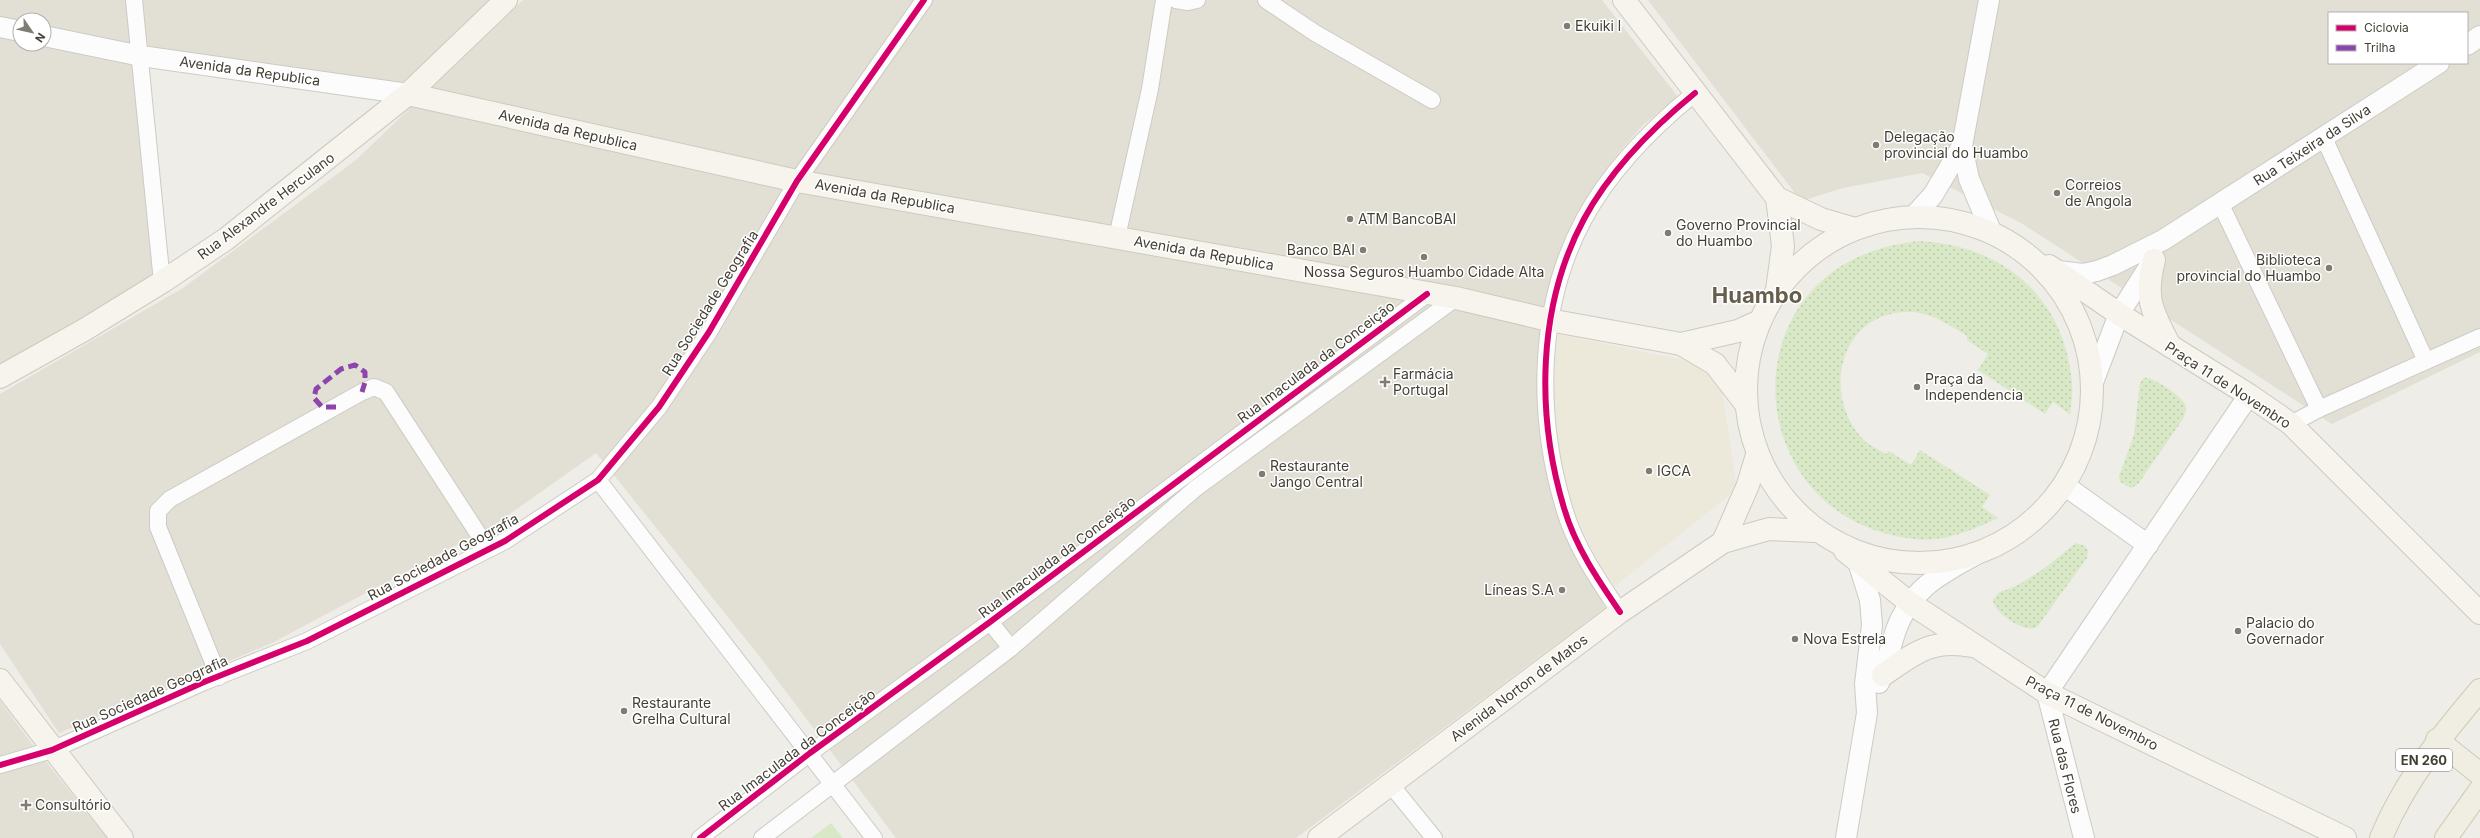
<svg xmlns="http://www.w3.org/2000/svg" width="2480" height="838" font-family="Inter,sans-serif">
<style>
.residential{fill:#e2dfd5;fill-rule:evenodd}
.education{fill:#ece9da}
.grass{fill:url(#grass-dots)}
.green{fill:#d9e9c8}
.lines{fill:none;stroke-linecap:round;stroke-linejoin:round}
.minor-casing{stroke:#cccbc5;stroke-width:18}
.tertiary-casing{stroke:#cccbc5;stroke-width:22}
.secondary-casing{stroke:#cdcabf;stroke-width:24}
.primary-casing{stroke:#d0cab5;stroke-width:24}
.minor{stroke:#fcfcfc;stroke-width:16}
.tertiary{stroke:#fcfcfc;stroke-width:20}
.secondary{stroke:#f6f4ed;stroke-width:22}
.primary{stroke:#f0ede3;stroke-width:22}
.quiet{stroke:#8e44ad;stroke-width:5;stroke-dasharray:10 5;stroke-linecap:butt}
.cycleway-casing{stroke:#fff;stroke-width:8}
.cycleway{stroke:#d6006c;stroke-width:6}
.poi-dot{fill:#7f7c73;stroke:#fff;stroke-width:1.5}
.labels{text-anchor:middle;stroke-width:3;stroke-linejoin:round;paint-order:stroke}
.shield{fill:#fff;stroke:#7b7971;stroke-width:1}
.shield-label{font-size:13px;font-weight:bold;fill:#433f34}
.poi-label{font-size:14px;fill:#433f34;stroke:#fff;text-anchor:start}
.street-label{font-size:14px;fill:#433f34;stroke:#fff}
.town-label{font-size:22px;font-weight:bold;fill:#665d4c;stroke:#fff}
</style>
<defs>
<pattern id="grass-dots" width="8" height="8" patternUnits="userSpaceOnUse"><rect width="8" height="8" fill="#d9e9c8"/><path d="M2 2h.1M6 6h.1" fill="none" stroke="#bbc9ac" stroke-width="1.8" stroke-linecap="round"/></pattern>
</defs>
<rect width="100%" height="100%" fill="#eeede8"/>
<!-- residential -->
<g class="residential">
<path d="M0,0H506L408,94L141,56L162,282L0,377ZM20,20H44V44H20Z"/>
<path d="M523,0H1602L1678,97L1643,125L1620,151L1582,208L1541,331L1538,410L1551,482L1574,544L1605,608L1296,838H896L760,657L596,453L494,525L272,643L59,733L0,644V394L183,288L356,160Z"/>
<path d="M1648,0H2480V352L2332,424L2021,223L1922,173L1843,188L1801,201ZM2329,13H2467V63H2329Z"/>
<path d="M0,701L32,744L107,838H0Z"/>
</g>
<!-- education -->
<path class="education" d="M1557,334L1698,363L1722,390L1737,489L1615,586L1598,563L1573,509L1559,453L1553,388Z"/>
<!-- grass -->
<g class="grass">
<path d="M1917,241C2002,244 2065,297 2072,383C2073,393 2071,404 2070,414L2053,402L2045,414L1978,370L1988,354L1967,340V336C1951,326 1934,314 1914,312C1844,308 1819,388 1861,437C1866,444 1878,449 1886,454L1889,451L1911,465L1920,450L1990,495L1982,507L1998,518C1981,526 1963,534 1944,538C1918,542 1891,537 1867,527C1761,484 1741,334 1838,268C1863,252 1888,245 1917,241Z"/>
<path d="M2144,378C2152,376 2181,396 2185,404C2187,409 2185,414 2183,419L2138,484L2131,488L2120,482L2119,476L2134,435L2140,383Z"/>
<path d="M2076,543L2085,546L2088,551L2087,558L2037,627C2025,634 1994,613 1993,600L1998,593L2016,586L2042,570Z"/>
</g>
<!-- green -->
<path class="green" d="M831,823L843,838H811Z"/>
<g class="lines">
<defs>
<g id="minor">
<path d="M134,0L162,282"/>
<path d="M1176,0L1188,2L1197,0"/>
<path d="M1266,0L1315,33L1432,100"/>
<path d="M2324,138L2426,361"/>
<path d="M2221,205L2319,409"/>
<path d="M1117,237L1150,89L1164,0"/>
<path d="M2291,424L2319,409L2480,337"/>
<path d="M598,480L874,838"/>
<path d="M1620,612C1598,580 1575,546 1564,508C1536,415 1537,306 1584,219C1611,169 1652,128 1695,93"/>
<path d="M990,622L1011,648"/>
<path d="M219,677L158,527V511L170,499L362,392L374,387L386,392L488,549"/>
<path d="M0,765L52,750L204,682L307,641L505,541L598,480L659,407L709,332L797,181L924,0"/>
<path d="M1391,785L1434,838"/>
<path d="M700,838L810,753L990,622L1427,294"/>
<path d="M762,838L1011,648L1196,488L1456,298"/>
</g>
<g id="tertiary">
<path d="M0,27L20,31"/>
<path d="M44,36L141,56L408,94"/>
<path d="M2467,45L2480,36"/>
<path d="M1962,146L1969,179L1991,231"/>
<path d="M1914,216L1933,195L1962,146L1989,0"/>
<path d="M2058,271L2083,274L2097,271L2113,265L2163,240L2439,63"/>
<path d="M2092,385L2119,314L2154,259"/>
<path d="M2064,485L2148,545"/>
<path d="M1879,683C1886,666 1890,648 1896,630C1911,588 1941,574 1977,554"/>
<path d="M1846,838L1867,713L1865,684L1872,625L1870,600L1858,562"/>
<path d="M2084,838L2047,693L2249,395"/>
</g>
<g id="secondary">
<path d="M1624,0L1777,198L1821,219L1855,229"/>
<path d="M408,94L797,181L1456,298L1549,320L1681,344L1715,364L1745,403"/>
<path d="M1777,198L1783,246L1777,290"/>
<circle cx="1919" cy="390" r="173"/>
<path d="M2154,260C2144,299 2152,311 2170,346"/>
<path d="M2049,266L2119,314L2249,395L2291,424L2480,613"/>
<path d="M1681,344L1738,331L1760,321"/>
<path d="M0,377L84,330L162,282L226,239L408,94L506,0"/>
<path d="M1723,542L1748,485L1757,455"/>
<path d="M1845,551L1910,603L2047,693L2345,838"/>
<path d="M1883,675C1915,653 1932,638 1972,646"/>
<path d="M0,680L122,838"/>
<path d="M1319,838L1620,612L1723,542L1769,529L1815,531"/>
</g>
<g id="primary">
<path d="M2437,740L2480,774"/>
<path d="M2381,838C2404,782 2441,736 2480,690"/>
<path d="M2446,838L2480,790"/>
</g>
</defs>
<!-- minor casing -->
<use href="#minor" class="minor-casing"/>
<!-- tertiary casing -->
<use href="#tertiary" class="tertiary-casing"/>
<!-- secondary casing -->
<use href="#secondary" class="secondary-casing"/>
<!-- primary casing -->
<use href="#primary" class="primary-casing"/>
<!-- minor -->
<use href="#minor" class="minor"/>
<!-- tertiary -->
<use href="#tertiary" class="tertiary"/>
<!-- secondary -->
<use href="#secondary" class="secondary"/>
<!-- primary -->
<use href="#primary" class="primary"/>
<!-- quiet -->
<path class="quiet" d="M336,407H322L314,398L316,389L341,369L355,365L365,372V382L362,392"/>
<defs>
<g id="cycleway">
<path d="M1620,612C1598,580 1575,546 1564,508C1536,415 1537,306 1584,219C1611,169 1652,128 1695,93"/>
<path d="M0,765L52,750L204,682L307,641L505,541L598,480L659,407L709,332L797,181L924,0"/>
<path d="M700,838L810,753L990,622L1427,294"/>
</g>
</defs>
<!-- cycleway casing -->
<use href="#cycleway" class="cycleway-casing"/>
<!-- cycleway -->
<use href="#cycleway" class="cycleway"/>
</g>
<!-- markers -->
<g class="poi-dot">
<circle cx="1567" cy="26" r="4"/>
<circle cx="1876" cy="145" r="4"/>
<circle cx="2057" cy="193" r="4"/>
<circle cx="1350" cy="219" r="4"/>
<circle cx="1668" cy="233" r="4"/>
<circle cx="1363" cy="250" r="4"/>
<circle cx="1424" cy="257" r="4"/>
<circle cx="2329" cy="268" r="4"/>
<path d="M1383 376h4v4h4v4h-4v4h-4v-4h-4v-4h4z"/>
<circle cx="1917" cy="387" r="4"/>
<circle cx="1649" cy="471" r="4"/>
<circle cx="1262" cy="474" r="4"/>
<circle cx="1562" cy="590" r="4"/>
<circle cx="2238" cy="631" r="4"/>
<circle cx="1795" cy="639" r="4"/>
<circle cx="624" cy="711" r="4"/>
<path d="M24 799h4v4h4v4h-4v4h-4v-4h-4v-4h4z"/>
</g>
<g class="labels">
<!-- shield labels -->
<rect class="shield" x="2396" y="749" width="56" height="22" rx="3"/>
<g class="shield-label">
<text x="2424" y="765">EN 260</text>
</g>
<!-- poi labels -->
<g class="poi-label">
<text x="1575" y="31">Ekuiki l</text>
<text x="1884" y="142">Delegação<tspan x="1884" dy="16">provincial do Huambo</tspan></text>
<text x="2065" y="190">Correios<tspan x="2065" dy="16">de Angola</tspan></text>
<text x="1358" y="224">ATM BancoBAI</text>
<text x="1676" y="230">Governo Provincial<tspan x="1676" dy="16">do Huambo</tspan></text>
<text x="1355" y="255" text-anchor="end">Banco BAI</text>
<text x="2321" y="265" text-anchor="end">Biblioteca<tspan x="2321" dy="16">provincial do Huambo</tspan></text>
<text x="1424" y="277" text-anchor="middle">Nossa Seguros Huambo Cidade Alta</text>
<text x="1393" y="379">Farmácia<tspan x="1393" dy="16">Portugal</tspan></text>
<text x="1925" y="384">Praça da<tspan x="1925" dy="16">Independencia</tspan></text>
<text x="1270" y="471">Restaurante<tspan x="1270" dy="16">Jango Central</tspan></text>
<text x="1657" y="476">IGCA</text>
<text x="1554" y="595" text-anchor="end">Líneas S.A</text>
<text x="2246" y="628">Palacio do<tspan x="2246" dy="16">Governador</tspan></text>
<text x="1803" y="644">Nova Estrela</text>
<text x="632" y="708">Restaurante<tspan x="632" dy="16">Grelha Cultural</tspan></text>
<text x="35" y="810">Consultório</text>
</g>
<!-- street labels -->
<g class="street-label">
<text transform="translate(250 71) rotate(8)" y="5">Avenida da Republica</text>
<text transform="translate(568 130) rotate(13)" y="5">Avenida da Republica</text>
<text transform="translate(2312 145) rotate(-33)" y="5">Rua Teixeira da Silva</text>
<text transform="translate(885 196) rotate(10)" y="5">Avenida da Republica</text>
<text transform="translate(266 206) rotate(-37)" y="5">Rua Alexandre Herculano</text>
<text transform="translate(1204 253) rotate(10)" y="5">Avenida da Republica</text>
<text transform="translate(710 303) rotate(-58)" y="5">Rua Sociedade Geografia</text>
<text transform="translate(1316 362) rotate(-37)" y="5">Rua Imaculada da Conceição</text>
<text transform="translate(2228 385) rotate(33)" y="5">Praça 11 de Novembro</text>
<text transform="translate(443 557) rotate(-28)" y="5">Rua Sociedade Geografia</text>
<text transform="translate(1057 557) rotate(-37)" y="5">Rua Imaculada da Conceição</text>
<text transform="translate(1519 688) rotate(-37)" y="5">Avenida Norton de Matos</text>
<text transform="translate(150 694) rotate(-24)" y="5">Rua Sociedade Geografia</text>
<text transform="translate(2092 713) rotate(27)" y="5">Praça 11 de Novembro</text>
<text transform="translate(797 750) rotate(-37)" y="5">Rua Imaculada da Conceição</text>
<text transform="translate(2065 766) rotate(76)" y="5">Rua das Flores</text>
</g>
<!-- town labels -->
<g class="town-label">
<text x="1757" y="303">Huambo</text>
</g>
</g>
<!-- legend -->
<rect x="2328" y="12" width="140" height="52" fill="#ffffff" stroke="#b4b2ae"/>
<rect x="2336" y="25" width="20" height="6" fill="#d6006c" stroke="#b4b2ae"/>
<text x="2364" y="32" font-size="12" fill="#433f34">Ciclovia</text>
<rect x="2336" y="45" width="20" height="6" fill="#8e44ad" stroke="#b4b2ae"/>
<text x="2364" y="52" font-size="12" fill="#433f34">Trilha</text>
<!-- north arrow -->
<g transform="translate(32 32) rotate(124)"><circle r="19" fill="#ffffff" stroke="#b4b2ae"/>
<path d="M0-3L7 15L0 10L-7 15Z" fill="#7f7c73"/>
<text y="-6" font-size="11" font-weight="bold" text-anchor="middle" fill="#433f34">N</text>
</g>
</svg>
